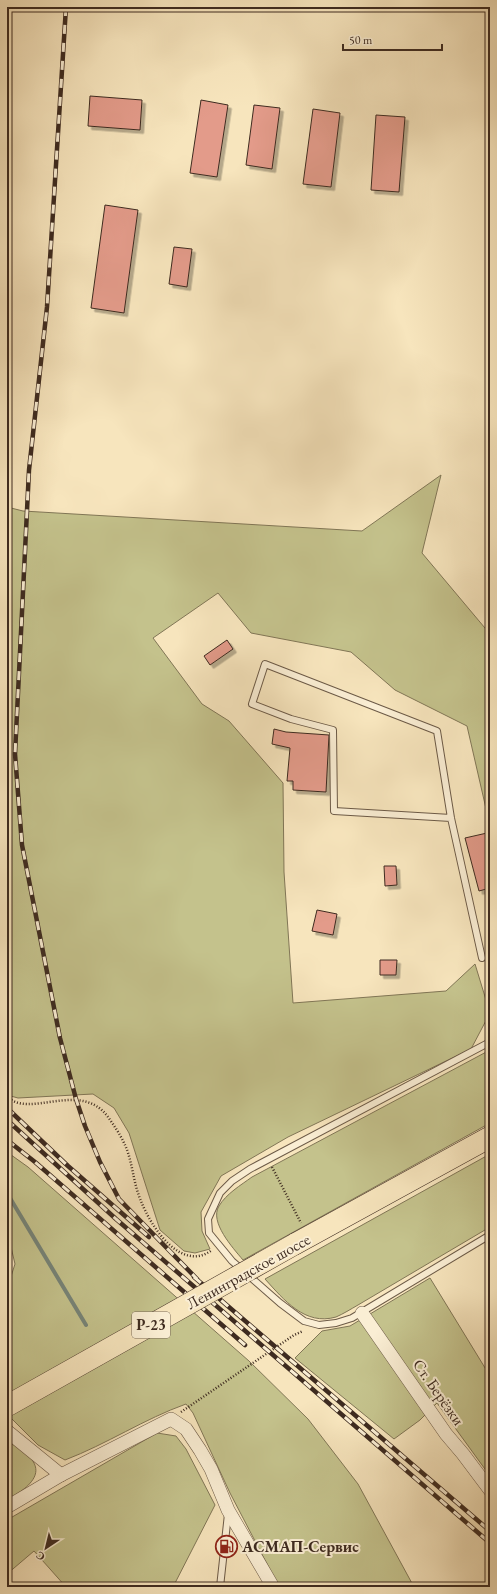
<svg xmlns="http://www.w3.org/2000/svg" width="497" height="1594" font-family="'EB Garamond',serif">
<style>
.green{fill:#c4c28c;stroke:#817656}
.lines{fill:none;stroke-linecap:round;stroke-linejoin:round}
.stream{stroke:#778478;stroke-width:4}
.building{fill:#e39b8a;stroke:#3e2b20;filter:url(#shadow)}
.service-casing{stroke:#6c5a47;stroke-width:8}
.minor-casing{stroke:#6c5a47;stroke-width:14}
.trunk-casing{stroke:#3e2b20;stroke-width:22}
.path{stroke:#3e2b20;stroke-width:2.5;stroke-dasharray:1 2;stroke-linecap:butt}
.service{stroke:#faeed4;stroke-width:6}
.minor{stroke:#faeed4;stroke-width:13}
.trunk{stroke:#f7e5bd;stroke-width:21}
.rail-casing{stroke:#3e2b20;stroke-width:4.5}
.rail{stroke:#faeed4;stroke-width:3;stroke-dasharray:9;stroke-linecap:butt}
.trunk-bridge-casing{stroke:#3e2b20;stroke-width:22;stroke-linecap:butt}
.trunk-bridge{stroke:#f7e5bd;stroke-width:21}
.labels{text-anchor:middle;stroke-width:4;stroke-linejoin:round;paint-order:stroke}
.shield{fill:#faeed4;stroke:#766656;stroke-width:1}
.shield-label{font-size:15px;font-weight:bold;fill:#3e2b20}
.street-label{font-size:16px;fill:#3e2b20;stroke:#faeed4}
.poi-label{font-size:16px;font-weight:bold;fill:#3e2b20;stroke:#faeed4;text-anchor:start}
</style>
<defs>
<filter id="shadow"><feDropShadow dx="3.5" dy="3.5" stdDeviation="0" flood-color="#0004"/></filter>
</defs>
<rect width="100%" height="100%" fill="#f7e5bd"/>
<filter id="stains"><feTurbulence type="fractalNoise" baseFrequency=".005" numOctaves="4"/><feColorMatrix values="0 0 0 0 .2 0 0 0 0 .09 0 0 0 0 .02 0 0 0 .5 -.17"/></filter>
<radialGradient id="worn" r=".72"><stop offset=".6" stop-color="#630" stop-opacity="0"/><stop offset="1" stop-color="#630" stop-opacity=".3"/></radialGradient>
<!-- green -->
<g class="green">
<path d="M441,475L422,553L490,634V826L467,726L395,690L351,652L251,633L218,593L153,638L202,704L229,721L283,783L284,872L293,1003L446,991L475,964L490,1013L471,1049L288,1137L221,1176L201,1212L202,1231L210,1249L195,1253L184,1251L160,1230L129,1133L114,1108L93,1094L18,1098L7,1095V507L23,511L362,531Z"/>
<path d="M490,1050V1123L243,1260C233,1248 209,1222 219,1206C226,1194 241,1185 252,1177Z"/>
<path d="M7,1152L28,1167L249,1361L308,1419L358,1484L414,1587H279L230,1493L193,1413L186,1404C144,1419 107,1444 65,1460L38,1445L7,1414V1289L15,1264L7,1230Z"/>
<path d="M490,1154V1227L358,1305C351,1309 343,1314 336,1317C305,1326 284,1300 265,1279Z"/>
<path d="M430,1278L490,1376V1476L437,1403L420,1420L394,1439L295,1358L322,1331L350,1326Z"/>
<path d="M157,1433L176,1436L186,1449L215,1505L173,1587H66L34,1551L7,1574V1520Z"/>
<path d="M7,1441C46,1462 45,1479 7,1500Z"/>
</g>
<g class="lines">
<!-- stream -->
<path class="stream" d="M7,1193L86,1325"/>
</g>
<!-- building -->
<g class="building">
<path d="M90,96L142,100L140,130L88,126Z"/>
<path d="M201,100L228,105L217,177L190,173Z"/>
<path d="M254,105L280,108L272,169L246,165Z"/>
<path d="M313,109L340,113L331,187L303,184Z"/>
<path d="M376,115L405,117L399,192L371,190Z"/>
<path d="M105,205L138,210L124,313L91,308Z"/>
<path d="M174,247L192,249L187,287L169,284Z"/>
<path d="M227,640L233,649L210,665L204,656Z"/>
<path d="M274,729L286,732L329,735L326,792L293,790V781H287L290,748L272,744Z"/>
<path d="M487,833L490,844V888L479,891L465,838Z"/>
<path d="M384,866H396L397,885L385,886Z"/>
<path d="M317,910L337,914L333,935L312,931Z"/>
<path d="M380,960H397L396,975H380Z"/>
</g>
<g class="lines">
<defs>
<g id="service">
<path d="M451,818L334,811L333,730L291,719L252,704L265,664L437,731L451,818L482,958"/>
<path d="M490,1042L250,1169L232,1181L220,1193L208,1219L209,1233L232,1261L280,1303L304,1321L319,1325L336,1323L352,1318L490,1235"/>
<path d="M220,1587L228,1514"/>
</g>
<g id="minor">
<path d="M362,1313L446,1434L463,1454L490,1490"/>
<path d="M7,1431L61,1475"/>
<path d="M7,1507L61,1475L171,1419L186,1429L200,1450L211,1469L228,1510L273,1587"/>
</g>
<path id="trunk" d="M295,1244L490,1137"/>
</defs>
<!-- service casing -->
<use href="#service" class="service-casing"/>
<!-- minor casing -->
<use href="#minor" class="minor-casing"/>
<!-- trunk casing -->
<use href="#trunk" class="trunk-casing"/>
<!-- path -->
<g class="path">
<path d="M7,1096C28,1120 80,1079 108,1117C114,1125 121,1136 125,1145C133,1163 133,1183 141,1201C151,1227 181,1273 212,1250"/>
<path d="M272,1167L301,1223"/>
<path d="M181,1412L294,1335L303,1331"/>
</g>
<!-- service -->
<use href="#service" class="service"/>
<!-- minor -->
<use href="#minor" class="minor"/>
<!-- trunk -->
<use href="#trunk" class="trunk"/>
<defs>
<g id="rail">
<path d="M66,7L47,307L29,470L15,754L22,845L60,1038L76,1099L85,1126L100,1162L119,1199L197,1279"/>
<path d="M7,1108L68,1166L149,1237"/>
<path d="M7,1120L116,1219L490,1543"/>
<path d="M7,1140L35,1162L245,1345"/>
<path d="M194,1277L490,1531"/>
</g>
</defs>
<!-- rail casing -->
<use href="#rail" class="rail-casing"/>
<!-- rail -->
<use href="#rail" class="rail"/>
<defs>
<path id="trunk-bridge" d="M7,1406L295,1244"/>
</defs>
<!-- trunk-bridge casing -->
<use href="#trunk-bridge" class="trunk-bridge-casing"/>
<!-- trunk-bridge -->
<use href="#trunk-bridge" class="trunk-bridge"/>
</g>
<!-- icons -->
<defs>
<symbol id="fuel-ring" viewBox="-11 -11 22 22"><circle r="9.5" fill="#faeed4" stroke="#8f2418" stroke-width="1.5"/><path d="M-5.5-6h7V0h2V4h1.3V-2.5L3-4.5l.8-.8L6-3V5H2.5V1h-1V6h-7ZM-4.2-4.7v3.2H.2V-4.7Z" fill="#8f2418"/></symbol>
</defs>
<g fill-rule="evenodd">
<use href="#fuel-ring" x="214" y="1534" width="25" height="25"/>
</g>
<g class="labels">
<!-- shield labels -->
<rect class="shield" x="132" y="1312" width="38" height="26" rx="3"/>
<g class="shield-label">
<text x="151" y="1330">Р-23</text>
</g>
<!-- street labels -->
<g class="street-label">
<text transform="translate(248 1271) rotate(-29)" y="6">Ленинградское шоссе</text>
<text transform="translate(439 1392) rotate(55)" y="6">Ст. Берёзки</text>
</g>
<!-- poi labels -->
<g class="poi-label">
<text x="242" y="1552">АСМАП-Сервис</text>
</g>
</g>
<!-- margin -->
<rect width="497" height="1594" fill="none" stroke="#f7e5bd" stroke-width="24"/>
<rect x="8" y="8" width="481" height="1578" fill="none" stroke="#3e2b20" stroke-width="2"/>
<rect x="12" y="12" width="473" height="1570" fill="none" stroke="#3e2b20"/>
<!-- north arrow -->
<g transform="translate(46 1548) rotate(215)" stroke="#faeed4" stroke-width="3" paint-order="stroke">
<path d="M0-3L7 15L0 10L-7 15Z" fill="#3e2b20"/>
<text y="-6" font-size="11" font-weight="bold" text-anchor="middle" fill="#3e2b20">С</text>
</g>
<!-- scale -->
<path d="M343 44v6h99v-6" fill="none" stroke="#3e2b20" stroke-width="2"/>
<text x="349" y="44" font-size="12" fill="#3e2b20" stroke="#faeed4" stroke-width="3" paint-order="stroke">50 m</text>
<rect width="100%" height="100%" filter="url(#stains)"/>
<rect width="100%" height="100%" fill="url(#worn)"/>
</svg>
